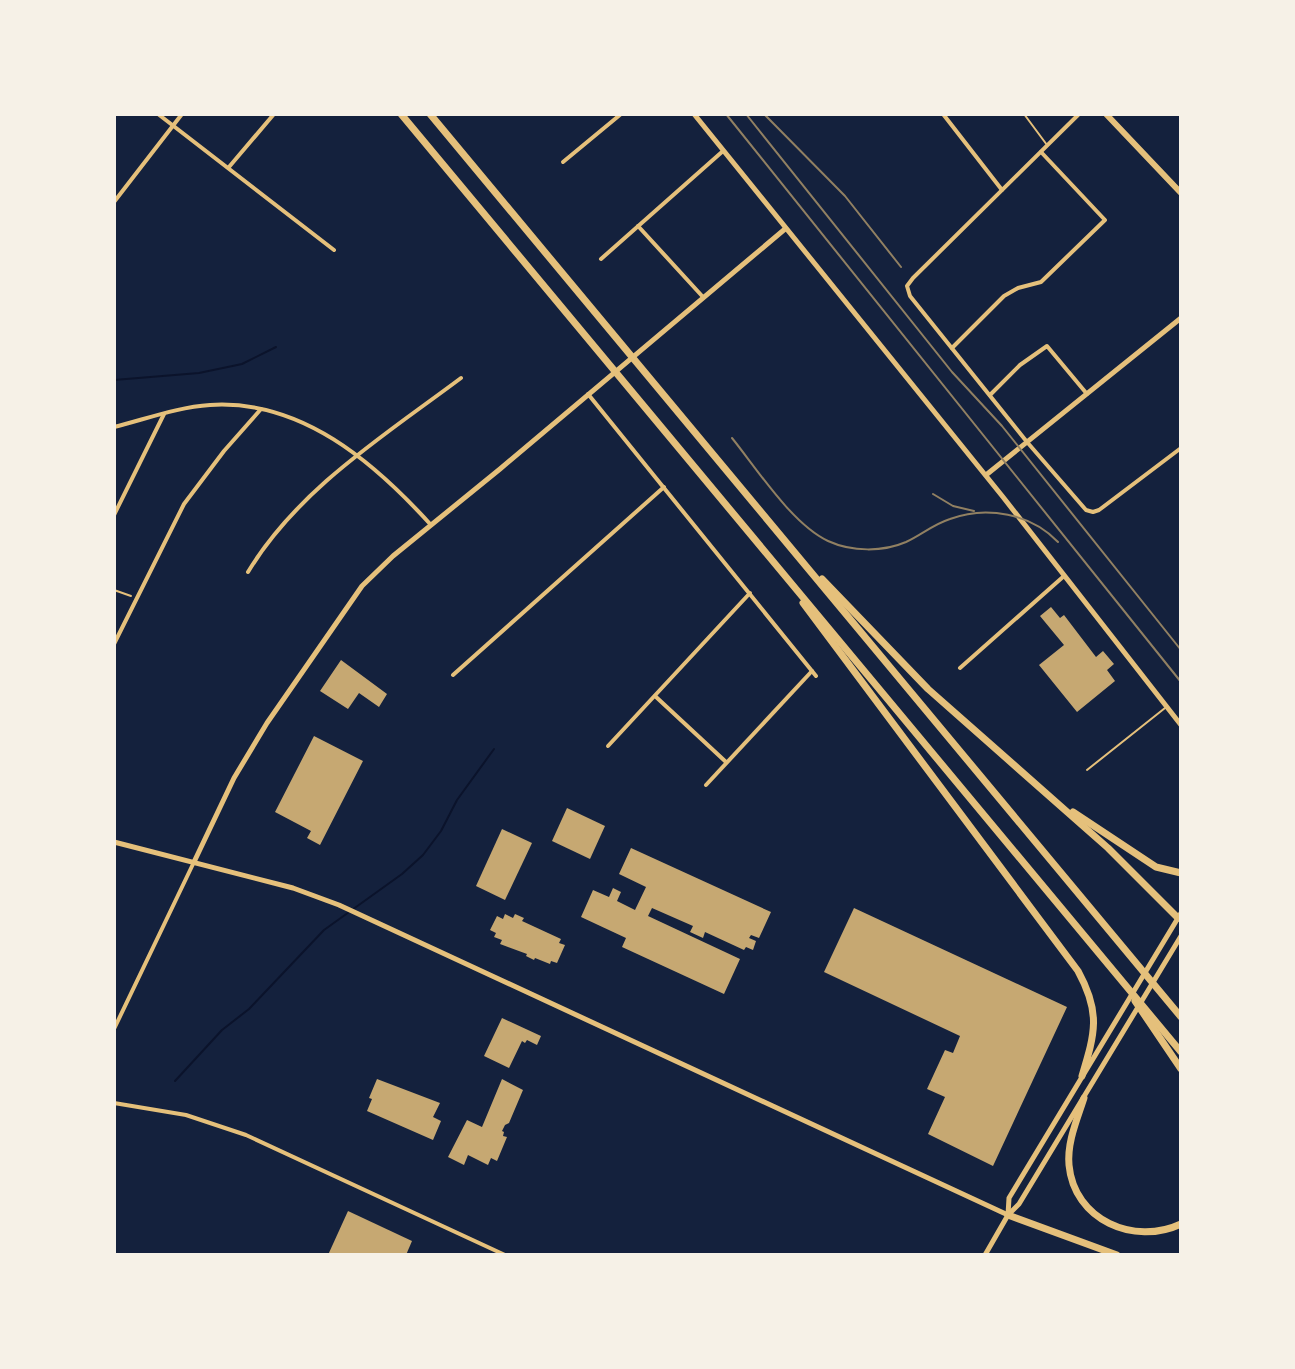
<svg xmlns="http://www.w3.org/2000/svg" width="1295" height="1369" font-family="Ubuntu,sans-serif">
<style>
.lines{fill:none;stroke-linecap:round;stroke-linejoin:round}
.stream{stroke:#0b132b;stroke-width:2}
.building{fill:#c6a872}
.path{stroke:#e5c07b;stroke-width:2}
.service{stroke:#e5c07b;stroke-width:2}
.minor{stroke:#e5c07b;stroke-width:4}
.tertiary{stroke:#e5c07b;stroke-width:5}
.secondary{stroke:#e5c07b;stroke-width:6}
.motorway{stroke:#e5c07b;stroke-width:7}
.rail{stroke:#918062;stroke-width:2}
</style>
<rect width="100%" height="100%" fill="#14213d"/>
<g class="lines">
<!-- stream -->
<g class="stream">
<path d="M114,380L199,373L242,364L276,347"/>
<path d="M175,1081L222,1030L249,1009L324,930L402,874L423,855L441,831L457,800L494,749"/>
</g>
</g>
<!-- building -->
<g class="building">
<path d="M1051,607L1060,618L1064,615L1096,657L1103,651L1114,664L1107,670L1115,681L1077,712L1039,665L1064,645L1040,616Z"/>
<path d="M341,660L387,694L379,707L359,693L348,709L320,691Z"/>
<path d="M314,736L363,761L320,845L307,838L311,831L275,812Z"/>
<path d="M567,808L605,826L590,859L552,841Z"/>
<path d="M502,829L532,843L505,900L476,886Z"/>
<path d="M631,848L771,912L759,938L751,935L749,938L756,941L753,950L746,947L744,950L705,932L703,938L690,932L693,926L652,908L648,916L740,959L724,994L622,947L626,938L581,917L593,890L609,897L613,888L621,892L617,901L635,910L646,887L619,874Z"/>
<path d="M854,908L1067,1007L993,1166L928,1134L945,1097L927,1089L945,1050L953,1053L960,1036L824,972Z"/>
<path d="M505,914L513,918L515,914L524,918L522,921L561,939L559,943L565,945L557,963L551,961L550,964L535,958L534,960L526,956L527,954L500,944L502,940L494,937L496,933L490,930L497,916L503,919Z"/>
<path d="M502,1018L541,1036L537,1045L527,1040L525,1043L522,1041L509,1068L484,1056Z"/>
<path d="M377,1079L440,1103L433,1117L441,1121L433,1140L367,1111L372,1099L369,1098Z"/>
<path d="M502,1079L523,1090L509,1123L505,1125L502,1131L504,1132L503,1136L507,1137L497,1161L491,1158L488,1165L468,1155L464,1165L448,1157L467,1120L482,1127Z"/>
<path d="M348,1211L412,1241L406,1255H328Z"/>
</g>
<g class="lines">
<!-- path -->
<path class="path" d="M114,590L131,596"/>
<!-- service -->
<g class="service">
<path d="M1024,114L1047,145"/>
<path d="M1087,770L1165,708"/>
</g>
<!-- minor -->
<g class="minor">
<path d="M158,114L334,250"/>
<path d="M943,114L1002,190"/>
<path d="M1079,114L913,278L907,286L910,296L1027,442L1086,510L1093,512L1099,510L1181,448"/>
<path d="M563,162L621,114"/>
<path d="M229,167L274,114"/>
<path d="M114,202L182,114"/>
<path d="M638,226L703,297"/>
<path d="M601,259L723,151"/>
<path d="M952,348L1004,296L1018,288L1041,282L1105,220L1041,152"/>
<path d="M588,394L816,676"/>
<path d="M990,395L1020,365L1047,346L1087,394"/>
<path d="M114,427C146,419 178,407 210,405C301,399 374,462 431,525"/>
<path d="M114,515L164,414"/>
<path d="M248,572C298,489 385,435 461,378"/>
<path d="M114,644L184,504L224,451L261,409"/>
<path d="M960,668L1064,576"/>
<path d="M453,675L664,487"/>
<path d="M655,696L726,762"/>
<path d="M608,746L750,593"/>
<path d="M706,785L812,671"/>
<path d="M114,1029L194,862"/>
<path d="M114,1103L186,1115L246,1135L505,1255"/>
</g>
<!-- tertiary -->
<g class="tertiary">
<path d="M694,114L1003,497L1181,725"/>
<path d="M986,475L1181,318"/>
<path d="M114,842L293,888L339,905L1008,1215"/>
<path d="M194,862L234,778L267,723L362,586L393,556L500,469L785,229"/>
<path d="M1008,1215L1009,1198L1181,913"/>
<path d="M985,1255L1008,1215L1019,1204L1181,936"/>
</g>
<!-- secondary -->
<path class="secondary" d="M1106,114L1181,193"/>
<!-- motorway -->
<g class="motorway">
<path d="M401,114L1181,1052"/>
<path d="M430,114L1181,1017"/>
<path d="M822,579L928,689L1108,848L1178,918"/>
<path d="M803,603L1078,971C1101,1013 1095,1033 1082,1076"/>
<path d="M1073,812L1156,867L1181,873"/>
<path d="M1135,1001L1181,1069"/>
<path d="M1084,1098C1077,1120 1067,1142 1069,1165C1074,1220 1134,1246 1181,1224"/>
<path d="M1008,1215L1117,1255"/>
</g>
<!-- rail -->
<g class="rail">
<path d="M726,114L1181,682"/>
<path d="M746,114L952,372L1002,426L1181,650"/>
<path d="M764,114L845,196L901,267"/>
<path d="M732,438C757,469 792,524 828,541C852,552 883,552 906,542C921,535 934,524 950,519C987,505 1031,514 1058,542"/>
<path d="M933,494L953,506L974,511"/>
</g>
</g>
<!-- border -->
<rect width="1295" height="1369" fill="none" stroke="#f6f1e7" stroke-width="232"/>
</svg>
